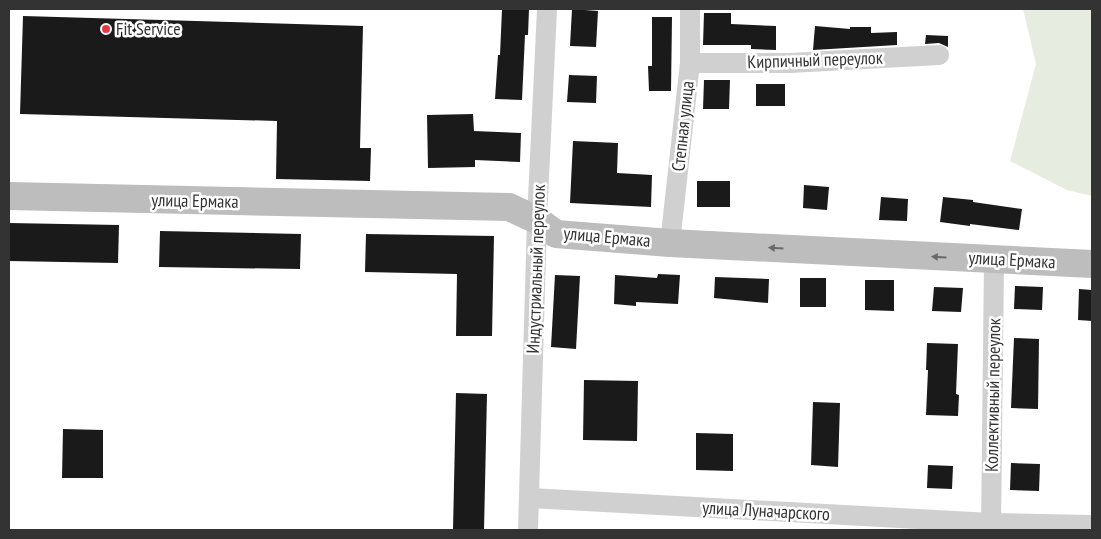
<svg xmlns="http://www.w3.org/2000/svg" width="1101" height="539" font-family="'PT Sans Narrow',sans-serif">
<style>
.green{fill:#e6ecdf}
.building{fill:#1a1a1a}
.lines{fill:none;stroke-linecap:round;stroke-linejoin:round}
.street{stroke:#d0d0d0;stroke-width:20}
.secondary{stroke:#bdbdbd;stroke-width:28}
.oneway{fill:#6a6a6a}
.poi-dot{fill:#e63946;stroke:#fff;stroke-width:2}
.labels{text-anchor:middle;stroke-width:5;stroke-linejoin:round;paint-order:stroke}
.poi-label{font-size:18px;fill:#333;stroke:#fff;text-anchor:start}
.street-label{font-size:18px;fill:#333;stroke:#fff}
</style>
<rect width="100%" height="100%" fill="#fff"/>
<!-- green -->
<path class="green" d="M1023,9H1092V196L1067,190L1010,161L1036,64Z"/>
<!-- building -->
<g class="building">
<path d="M502,9H529L528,35H525L522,100L495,99L498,55H500Z"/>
<path d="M572,9L598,11L596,47L570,46Z"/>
<path d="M704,13H731V24L776,26V50L751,49V45H703Z"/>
<path d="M23,16L363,26L360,148H371L370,181L276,179L277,121L20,114Z"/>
<path d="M652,17H672L671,91H649L648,66H652Z"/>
<path d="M815,26L850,29V27H871V33L897,32V45L813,50Z"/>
<path d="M926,35L948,36V47L939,43L925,44Z"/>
<path d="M569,75L597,76L596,103L567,102Z"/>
<path d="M704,80H730L729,109H703Z"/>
<rect x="756" y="84" width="29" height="22"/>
<path d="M473,114L474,131L521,133L520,162L475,160V167L428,168L427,115Z"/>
<path d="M573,141L618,143L617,173L652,175L651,207L570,203Z"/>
<rect x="697" y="181" width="33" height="26"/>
<path d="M804,185L829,187L827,210L803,208Z"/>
<path d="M881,197L908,199L907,221L879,220Z"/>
<path d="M943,197L973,200V202L1022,209L1019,230L970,224V226L940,222Z"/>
<path d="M9,223L119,225L118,263L9,261Z"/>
<path d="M160,231L301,234L300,269L159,267Z"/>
<path d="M366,234L494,236L492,336H456L457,274L365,272Z"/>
<path d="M658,274L680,275L678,304L636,302V306L614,304L615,275L657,278Z"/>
<path d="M555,275L580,276L576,349L551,347Z"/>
<path d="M715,277L769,279L768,303L714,298Z"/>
<rect x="800" y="278" width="26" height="29"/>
<path d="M865,280H894V311L865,310Z"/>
<path d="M1015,286L1043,287L1042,310L1014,309Z"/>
<path d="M934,287L963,288L961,312L932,311Z"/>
<path d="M1079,289L1092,290V321L1078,320Z"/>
<path d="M1014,338L1039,339L1038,409L1011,408Z"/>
<path d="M927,343L958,344L956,394L959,395L958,416L926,415L928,370H926Z"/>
<path d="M584,380L638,381L637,441L583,440Z"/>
<path d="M456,393L487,394L484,530H453Z"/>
<path d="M813,402L840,403L838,467L811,465Z"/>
<path d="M63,429L103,430V478H62Z"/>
<path d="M696,433L733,434V471L696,470Z"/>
<path d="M1011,463L1040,464L1039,491L1010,490Z"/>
<path d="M928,465L953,466L952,489L927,488Z"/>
</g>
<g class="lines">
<!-- street -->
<g class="street">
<path d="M690,63H790L939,55"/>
<path d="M670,243L690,63V9"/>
<path d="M530,498L991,523L1092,525"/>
<path d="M528,530L537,220L547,9"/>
<path d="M991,530L994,260"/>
</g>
<!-- secondary -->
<path class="secondary" d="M9,196L509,207L537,220L556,234L670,243L1092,264"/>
</g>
<!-- one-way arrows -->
<defs><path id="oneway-solid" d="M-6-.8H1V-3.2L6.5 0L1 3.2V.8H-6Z" transform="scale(1.25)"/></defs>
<g class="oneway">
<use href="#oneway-solid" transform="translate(776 248) rotate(-177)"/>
<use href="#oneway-solid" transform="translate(939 257) rotate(-177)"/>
</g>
<!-- markers -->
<circle class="poi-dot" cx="106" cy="29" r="5"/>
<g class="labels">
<!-- poi labels -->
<g class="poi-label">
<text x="116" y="35">Fit Service</text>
</g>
<!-- street labels -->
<g class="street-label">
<text transform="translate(815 60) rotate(-2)" y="6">Кирпичный переулок</text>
<text transform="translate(683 126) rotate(-84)" y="6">Степная улица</text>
<text transform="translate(195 201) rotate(1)" y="6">улица Ермака</text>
<text transform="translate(607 237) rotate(5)" y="6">улица Ермака</text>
<text transform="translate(1012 260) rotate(3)" y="6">улица Ермака</text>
<text transform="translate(536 269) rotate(-88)" y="6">Индустриальный переулок</text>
<text transform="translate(993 395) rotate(-89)" y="6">Коллективный переулок</text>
<text transform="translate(766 511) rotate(3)" y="6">улица Луначарского</text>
</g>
</g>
<!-- border -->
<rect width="1101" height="539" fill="none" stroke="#333333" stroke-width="20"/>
</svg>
